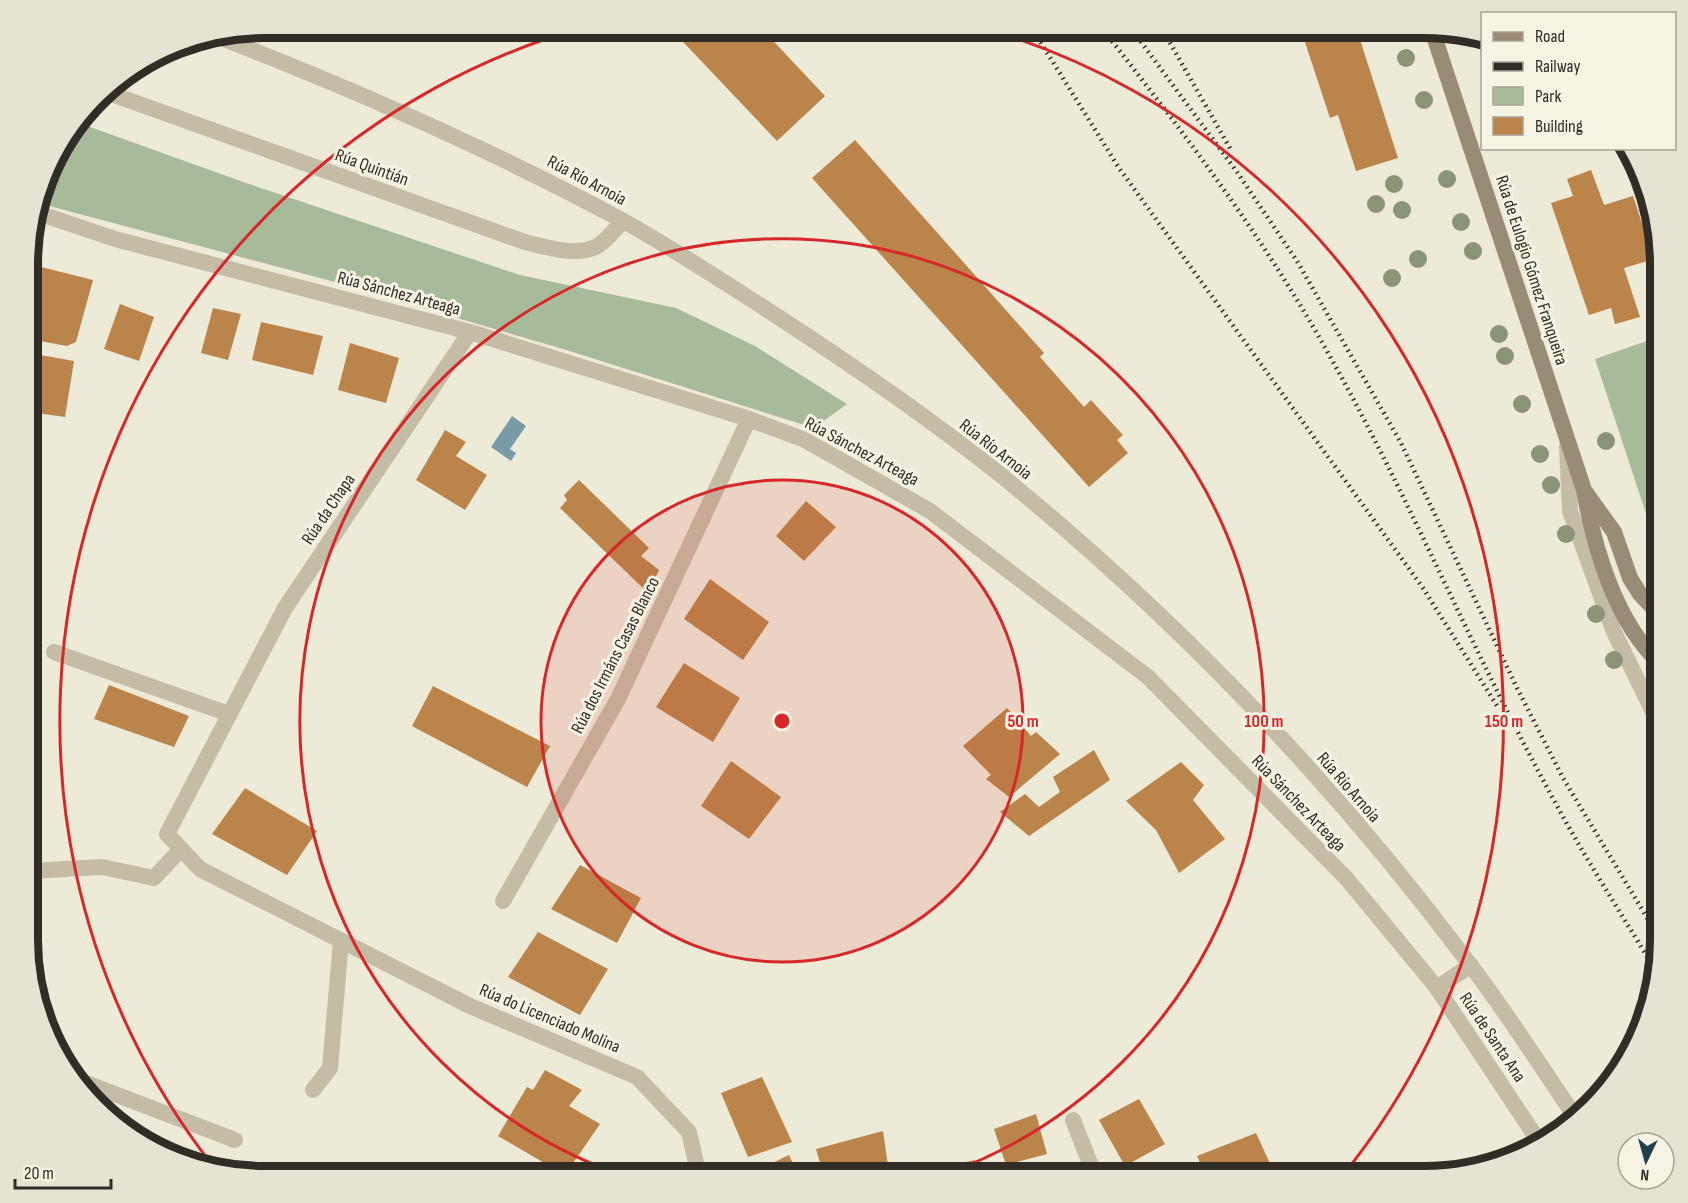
<svg xmlns="http://www.w3.org/2000/svg" width="1688" height="1203" font-family="'Sofia Sans Condensed',sans-serif">
<style>
.green{fill:#a7bb9a}
.water{fill:#7a9aa8}
.building{fill:#ba844a}
.lines{fill:none;stroke-linecap:round;stroke-linejoin:round}
.minor{stroke:#c5bca5;stroke-width:16}
.secondary{stroke:#988c77;stroke-width:16}
.rail{stroke:#312c26;stroke-width:4.5;stroke-dasharray:1.5 4.5;stroke-linecap:butt}
.tree{fill:#8a9479}
.ring{fill:none;stroke:#d62828;stroke-width:3}
.labels{text-anchor:middle;stroke-width:6;stroke-linejoin:round;paint-order:stroke}
.street-label{font-size:18px;fill:#312c26;stroke:#f6f3e4}
.rim{fill:none;stroke:#312c26;stroke-width:8}
.centre{fill:#d62828;stroke:#f6f3e4;stroke-width:3}
.ring-label{font-size:18px;text-anchor:middle;font-weight:bold;fill:#d62828;stroke:#f6f3e4;stroke-width:6;stroke-linejoin:round;paint-order:stroke}
</style>
<rect width="100%" height="100%" fill="#eeead8"/>
<!-- green -->
<g class="green">
<path d="M79,123L246,183L520,275L676,308L755,346L847,404L814,428L563,349L331,281L38,203L52,158Z"/>
<path d="M1661,336V559L1595,359Z"/>
</g>
<!-- water -->
<path class="water" d="M512,416L526,426L510,449L516,453L511,461L491,447Z"/>
<!-- building -->
<g class="building">
<path d="M669,27H760L825,96L777,141Z"/>
<path d="M1300,27H1356L1398,158L1356,171L1338,115L1330,118Z"/>
<path d="M855,140L1044,353L1040,357L1084,407L1091,400L1123,435L1117,440L1128,453L1089,487L812,178Z"/>
<path d="M1591,170L1604,205L1633,196L1654,259L1624,268L1640,317L1615,324L1611,308L1589,315L1551,203L1573,196L1567,179Z"/>
<path d="M29,264L93,280L76,342L67,346L34,340L36,335L29,334Z"/>
<path d="M120,304L154,317L139,361L104,349Z"/>
<path d="M213,308L241,314L228,360L201,353Z"/>
<path d="M261,322L323,336L313,375L252,360Z"/>
<path d="M350,343L399,358L386,403L338,390Z"/>
<path d="M29,353L74,361L65,417L29,412Z"/>
<path d="M445,430L466,442L456,456L487,475L465,510L416,480Z"/>
<path d="M579,480L649,548L641,556L659,570L648,593L560,508L567,500L564,495Z"/>
<path d="M806,501L836,527L804,561L776,536Z"/>
<path d="M710,579L769,622L743,660L684,619Z"/>
<path d="M684,663L740,698L713,742L656,707Z"/>
<path d="M109,685L189,716L174,747L94,719Z"/>
<path d="M433,686L550,746L527,787L412,726Z"/>
<path d="M1007,708L1031,736L1036,732L1060,754L1009,797L986,779L991,775L963,746Z"/>
<path d="M1094,750L1110,780L1029,836L1000,812L1025,794L1039,807L1060,792L1053,777Z"/>
<path d="M731,761L781,797L749,839L701,806Z"/>
<path d="M1181,762L1204,785L1193,800L1225,839L1179,873L1156,830L1126,801Z"/>
<path d="M245,788L317,831L287,875L212,834Z"/>
<path d="M580,865L641,898L617,943L551,909Z"/>
<path d="M538,932L608,969L580,1015L508,977Z"/>
<path d="M545,1070L582,1090L569,1106L600,1124L565,1175L498,1136L527,1087L533,1090Z"/>
<path d="M762,1077L792,1142L748,1157L721,1093Z"/>
<path d="M1139,1099L1165,1144L1125,1166L1099,1120Z"/>
<path d="M1036,1114L1047,1154L1006,1165L994,1129Z"/>
<path d="M883,1131L889,1172L873,1176H824L816,1149Z"/>
<path d="M1256,1133L1272,1168L1261,1176H1206L1197,1156Z"/>
<path d="M789,1155L799,1176H755L754,1172Z"/>
<path d="M975,1160L978,1176H912V1173Z"/>
</g>
<g class="lines">
<!-- minor -->
<g class="minor">
<path d="M216,36C354,89 489,149 620,219C669,246 716,277 763,307C845,360 926,415 1002,476C1176,618 1334,783 1468,962C1506,1011 1539,1064 1574,1115"/>
<path d="M103,91L525,242C547,247 579,258 599,245C608,239 616,228 623,221"/>
<path d="M35,212L115,239L470,332L749,419L805,440L930,511L1148,677L1347,879L1437,988"/>
<path d="M470,332L285,608L167,834L200,869L470,1006L637,1077L689,1132L699,1176"/>
<path d="M1567,446L1570,511L1614,632L1661,728"/>
<path d="M54,652L229,714"/>
<path d="M29,871L102,867L154,878L181,849"/>
<path d="M503,901L618,699L749,419"/>
<path d="M1471,965L1437,988L1540,1143"/>
<path d="M78,1080L235,1140"/>
<path d="M313,1090L330,1068L341,941"/>
<path d="M1073,1120L1095,1176"/>
</g>
<!-- secondary -->
<g class="secondary">
<path d="M1431,27L1584,490C1594,548 1616,624 1661,664"/>
<path d="M1586,493L1614,532L1630,578L1640,594L1661,616"/>
</g>
<!-- rail -->
<g class="rail">
<path d="M1031,27L1119,168L1423,588L1499,709"/>
<path d="M1101,27C1181,129 1259,231 1323,344C1408,493 1472,652 1555,802C1586,860 1623,916 1657,973"/>
<path d="M1130,27L1237,172L1297,261L1401,443L1517,688L1563,778L1661,941"/>
<path d="M1161,27L1231,150"/>
</g>
</g>
<!-- trees -->
<g class="tree">
<circle cx="1406" cy="58" r="9"/>
<circle cx="1424" cy="100" r="9"/>
<circle cx="1447" cy="179" r="9"/>
<circle cx="1394" cy="184" r="9"/>
<circle cx="1376" cy="204" r="9"/>
<circle cx="1402" cy="210" r="9"/>
<circle cx="1461" cy="222" r="9"/>
<circle cx="1473" cy="251" r="9"/>
<circle cx="1418" cy="259" r="9"/>
<circle cx="1392" cy="278" r="9"/>
<circle cx="1499" cy="334" r="9"/>
<circle cx="1505" cy="356" r="9"/>
<circle cx="1522" cy="404" r="9"/>
<circle cx="1606" cy="441" r="9"/>
<circle cx="1540" cy="454" r="9"/>
<circle cx="1551" cy="485" r="9"/>
<circle cx="1566" cy="534" r="9"/>
<circle cx="1596" cy="614" r="9"/>
<circle cx="1614" cy="660" r="9"/>
</g>
<!-- distance rings -->
<circle cx="782" cy="721" r="241" fill="#d62828" fill-opacity=".12"/>
<g class="ring">
<circle cx="782" cy="721" r="241"/>
<path d="M621 1175A482 482 0 1 1 943 1175"/>
<path d="M213 1166A722 722 0 0 1 577 29M987 29A722 722 0 0 1 1343 1175"/>
</g>
<g class="labels">
<!-- street labels -->
<g class="street-label">
<text transform="translate(372 167) rotate(20)" y="6">Rúa Quintián</text>
<text transform="translate(587 180) rotate(28)" y="6">Rúa Río Arnoia</text>
<text transform="translate(1532 270) rotate(72)" y="6">Rúa de Eulogio Gómez Franqueira</text>
<text transform="translate(399 293) rotate(15)" y="6">Rúa Sánchez Arteaga</text>
<text transform="translate(996 449) rotate(38)" y="6">Rúa Río Arnoia</text>
<text transform="translate(862 451) rotate(28)" y="6">Rúa Sánchez Arteaga</text>
<text transform="translate(328 509) rotate(-56)" y="6">Rúa da Chapa</text>
<text transform="translate(615 655) rotate(-63)" y="6">Rúa dos Irmáns Casas Blanco</text>
<text transform="translate(1349 787) rotate(49)" y="6">Rúa Río Arnoia</text>
<text transform="translate(1299 803) rotate(46)" y="6">Rúa Sánchez Arteaga</text>
<text transform="translate(550 1018) rotate(23)" y="6">Rúa do Licenciado Molina</text>
<text transform="translate(1493 1037) rotate(56)" y="6">Rúa de Santa Ana</text>
</g>
</g>
<!-- crop -->
<path d="M0 0H1688V1203H0ZM264 38H1424A226 226 0 0 1 1650 264V940A226 226 0 0 1 1424 1166H264A226 226 0 0 1 38 940V264A226 226 0 0 1 264 38Z" fill="#e6e3d5" fill-rule="evenodd"/>
<path class="rim" d="M264 38H1424A226 226 0 0 1 1650 264V940A226 226 0 0 1 1424 1166H264A226 226 0 0 1 38 940V264A226 226 0 0 1 264 38Z"/>
<circle cx="782" cy="721" r="9" class="centre"/>
<g class="ring-label">
<text x="1023" y="727">50 m</text>
<text x="1264" y="727">100 m</text>
<text x="1504" y="727">150 m</text>
</g>
<!-- legend -->
<rect x="1481" y="12" width="195" height="138" fill="#f6f3e4" stroke="#a7a398" stroke-width="1.5"/>
<rect x="1493" y="32" width="30" height="9" fill="#988c77" stroke="#a7a398" stroke-width="1.5"/>
<text x="1535" y="42" font-size="18" fill="#312c26">Road</text>
<rect x="1493" y="62" width="30" height="9" fill="#312c26" stroke="#a7a398" stroke-width="1.5"/>
<text x="1535" y="72" font-size="18" fill="#312c26">Railway</text>
<rect x="1493" y="87" width="30" height="18" fill="#a7bb9a" stroke="#a7a398" stroke-width="1.5"/>
<text x="1535" y="102" font-size="18" fill="#312c26">Park</text>
<rect x="1493" y="117" width="30" height="18" fill="#ba844a" stroke="#a7a398" stroke-width="1.5"/>
<text x="1535" y="132" font-size="18" fill="#312c26">Building</text>
<!-- north arrow -->
<g transform="translate(1646 1161) rotate(185)"><circle r="28" fill="#f6f3e4" stroke="#a7a398" stroke-width="1.5"/>
<path d="M0-4.5L10 22L0 15L-10 22Z" fill="#203f4e"/>
<text y="-9" font-size="16" font-weight="bold" text-anchor="middle" fill="#312c26">N</text>
</g>
<!-- scale -->
<path d="M15 1179v9h96v-9" fill="none" stroke="#312c26" stroke-width="3"/>
<text x="24" y="1179" font-size="18" fill="#312c26" stroke="#f6f3e4" stroke-width="4.5" paint-order="stroke">20 m</text>
</svg>
